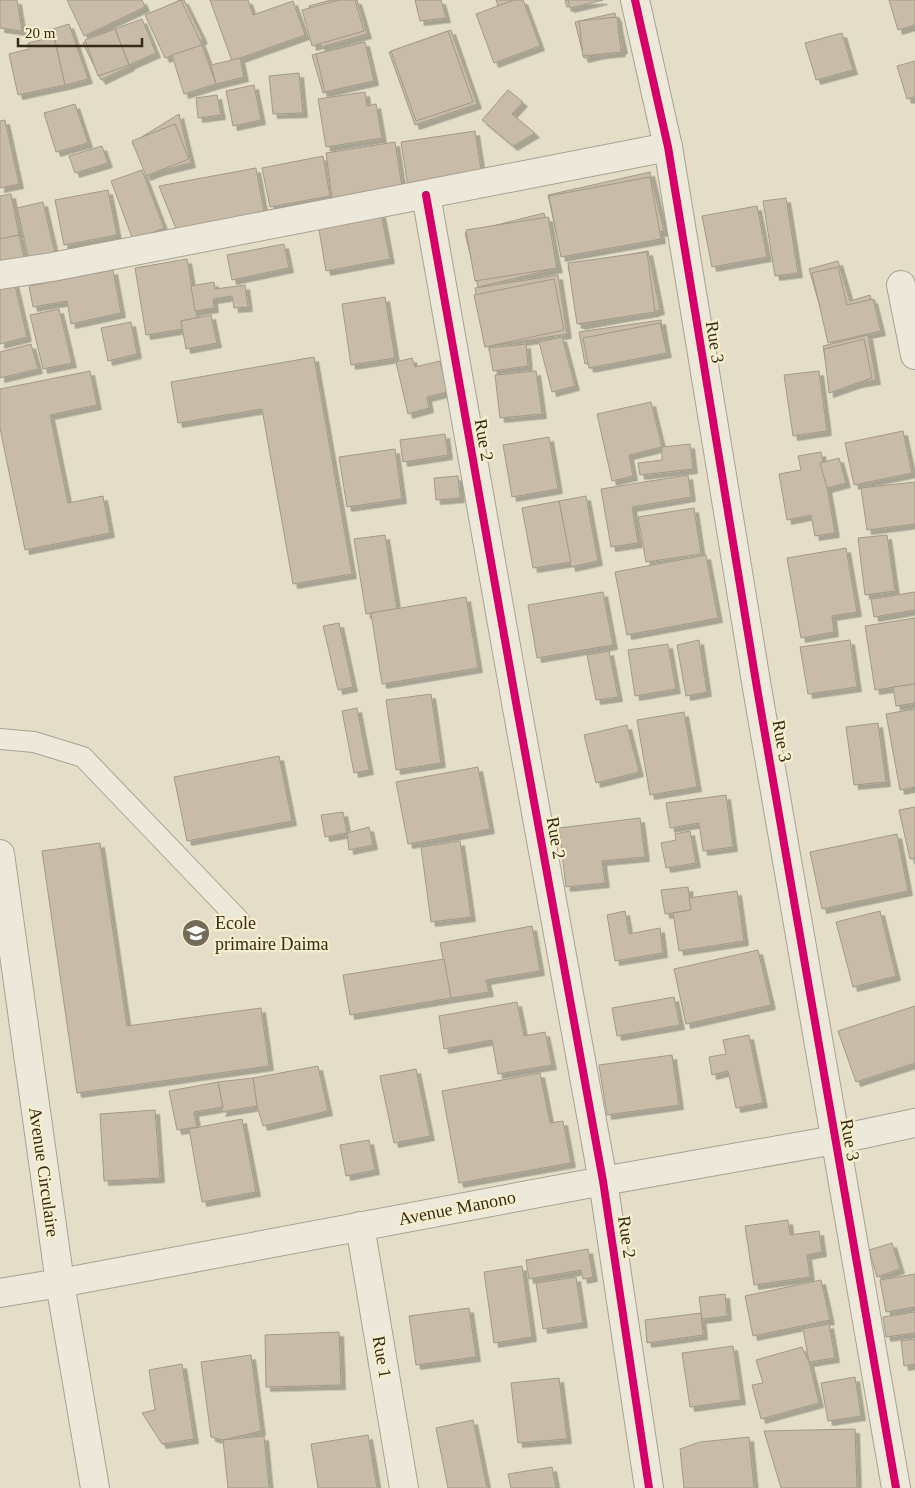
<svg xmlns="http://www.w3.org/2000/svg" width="915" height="1488" font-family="Georgia,serif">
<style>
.building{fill:#c8bca9;stroke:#a49988;filter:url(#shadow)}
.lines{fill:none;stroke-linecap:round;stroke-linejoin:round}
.service-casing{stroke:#a8a292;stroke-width:22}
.minor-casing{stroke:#a8a292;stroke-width:30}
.service{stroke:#ece8da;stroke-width:20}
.minor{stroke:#ece8da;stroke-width:28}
.cycleway-casing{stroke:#f7efcc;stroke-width:11}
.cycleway{stroke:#d6006c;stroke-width:8}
.labels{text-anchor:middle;stroke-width:4.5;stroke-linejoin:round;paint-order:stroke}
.street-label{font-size:18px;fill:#362b1a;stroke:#f7efcc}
.poi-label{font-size:18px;fill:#362b1a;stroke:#f7efcc;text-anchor:start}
</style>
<defs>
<filter id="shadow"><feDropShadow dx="4.5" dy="4.5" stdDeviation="0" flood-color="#0004"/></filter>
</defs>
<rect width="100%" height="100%" fill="#e4dec8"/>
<!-- building -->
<g class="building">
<path d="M0,0H17L22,31L0,28Z"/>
<path d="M67,0H142L145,7L84,36Z"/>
<path d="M180,0H184L203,39L166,57L146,16Z"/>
<path d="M181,0L202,45L165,58L145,15Z"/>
<path d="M210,0H248L253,15L293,1L305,35L232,61Z"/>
<path d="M331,0H357L367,34L321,47L309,6Z"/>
<path d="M339,0H355L364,31L312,46L302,10Z"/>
<path d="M415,0H441L446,18L420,21Z"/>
<path d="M496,0H521L498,6Z"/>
<path d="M514,0H523L540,46L494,63L476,14Z"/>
<path d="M565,0H599L567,7Z"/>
<path d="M568,0H603L570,8Z"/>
<path d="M889,0H915V25L898,30Z"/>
<path d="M615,13L623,49L584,58L575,22Z"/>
<path d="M617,17L621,52L583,56L579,21Z"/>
<path d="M142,19L156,53L129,65L115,29Z"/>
<path d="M69,24L88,79L65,85L54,37L47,31Z"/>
<path d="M112,29L130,66L101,80L83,43Z"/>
<path d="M115,29L129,65L98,76L85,40Z"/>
<path d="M451,30L477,104L415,125L389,52Z"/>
<path d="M448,31L473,102L416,121L391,51Z"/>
<path d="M842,33L853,70L816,80L805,43Z"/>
<path d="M54,37L65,85L18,95L9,54L29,49L28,43Z"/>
<path d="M364,42L374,80L323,93L312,55Z"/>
<path d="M365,42L374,81L325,92L316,54Z"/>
<path d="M202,45L216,84L184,94L172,55Z"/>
<path d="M240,58L244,77L216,84L211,65Z"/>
<path d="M915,61V97L907,99L897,66Z"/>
<path d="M299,73L303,113L273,114L269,76Z"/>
<path d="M254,85L261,120L233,126L226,91Z"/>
<path d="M508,90L523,102L512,114L535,133L513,146L482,120Z"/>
<path d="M365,92L367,106L376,104L382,138L326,147L318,99Z"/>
<path d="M217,95L221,115L198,118L196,98Z"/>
<path d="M75,104L88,143L56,152L44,113Z"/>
<path d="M179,114L191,163L151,173L132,143Z"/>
<path d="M5,120L19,184L0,188V121Z"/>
<path d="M175,124L189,159L146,176L132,141Z"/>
<path d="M475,131L482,176L408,187L401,142Z"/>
<path d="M395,142L402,187L332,198L326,153Z"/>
<path d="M102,146L108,163L75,173L69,156Z"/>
<path d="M323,156L330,196L270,207L262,168Z"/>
<path d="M256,168L264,212L176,229L159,186Z"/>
<path d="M142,170L164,228L133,240L111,181Z"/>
<path d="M650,172L664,231L561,254L548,195Z"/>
<path d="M650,177L661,239L561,257L549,196Z"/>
<path d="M108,190L117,235L64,245L55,200Z"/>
<path d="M11,194L19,235L0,239V196Z"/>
<path d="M786,198L798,273L775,276L763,201Z"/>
<path d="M43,202L56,258L30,264L17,208Z"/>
<path d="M757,206L767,257L712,267L702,216Z"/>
<path d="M381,213L390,259L326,271L318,224Z"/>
<path d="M544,213L558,268L478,287L465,233Z"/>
<path d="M548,217L557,268L475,281L466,230Z"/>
<path d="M19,235L25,261L0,267V239Z"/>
<path d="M284,244L289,268L232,280L227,255Z"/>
<path d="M648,251L660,310L580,325L568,266Z"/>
<path d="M647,252L655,312L577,324L568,263Z"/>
<path d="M187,259L197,318L181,321L183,329L146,335L135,268Z"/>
<path d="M838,261L850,301L870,295L879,326L830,341L809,269Z"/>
<path d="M838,267L847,305L873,299L881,331L828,343L812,273Z"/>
<path d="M113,270L121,313L71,324L67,301L33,307L29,286Z"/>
<path d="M558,275L567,334L485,347L475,288Z"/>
<path d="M13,277L27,337L0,344V280Z"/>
<path d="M554,279L564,330L485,347L474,295Z"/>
<path d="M214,282L215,289L245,285L248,307L234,308L232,296L213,299L214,308L195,311L191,286Z"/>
<path d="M385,297L395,358L351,365L342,304Z"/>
<path d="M59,309L72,363L43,369L30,315Z"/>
<path d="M211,315L217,343L186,349L181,321Z"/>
<path d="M661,320L666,352L585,364L579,332Z"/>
<path d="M131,322L137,354L108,361L101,328Z"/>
<path d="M660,323L667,353L589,368L583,338Z"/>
<path d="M868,335L876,380L830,387L823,346Z"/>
<path d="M562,337L575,386L552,392L539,342Z"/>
<path d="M864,339L872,378L829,393L824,349Z"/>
<path d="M31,344L38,369L0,378V352Z"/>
<path d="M526,344L528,366L493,371L489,348Z"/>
<path d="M314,357L352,574L293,584L262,409L178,423L171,382Z"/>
<path d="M412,358L415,367L440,361L447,392L427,397L429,408L408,414L396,362Z"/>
<path d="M90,371L97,405L50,415L68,503L103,496L110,533L25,550L0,428V389Z"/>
<path d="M536,371L542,414L500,418L495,375Z"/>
<path d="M819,371L827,431L793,436L784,375Z"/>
<path d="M651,402L662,447L629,455L633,476L612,481L597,414Z"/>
<path d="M903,431L912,473L854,485L845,443Z"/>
<path d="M445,434L448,455L403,462L400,440Z"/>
<path d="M549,437L558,489L512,497L503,445Z"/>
<path d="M690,444L693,469L640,475L638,463L662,460V447Z"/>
<path d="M395,449L402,499L347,507L339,457Z"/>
<path d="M821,452L835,533L815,536L811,515L787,520L779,474L801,470L798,456Z"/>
<path d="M839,458L846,483L827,488L820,463Z"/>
<path d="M688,475L691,497L632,507L638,543L611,547L601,489Z"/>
<path d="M458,476L460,498L436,500L434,478Z"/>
<path d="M915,482V524L867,530L861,488Z"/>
<path d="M586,496L598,561L571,567L559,501Z"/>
<path d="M559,501L571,562L533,568L522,508Z"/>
<path d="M694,508L701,554L646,562L638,517Z"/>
<path d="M385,535L397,610L366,614L354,539Z"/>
<path d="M887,535L895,591L865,595L858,538Z"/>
<path d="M846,548L857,612L832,616L834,632L801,638L787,558Z"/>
<path d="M706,555L718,618L627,635L615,572Z"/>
<path d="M603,592L613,645L537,658L528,605Z"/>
<path d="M915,592V610L874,617L871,599Z"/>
<path d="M466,597L478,668L382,684L371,613Z"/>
<path d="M915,618V684L875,690L865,626Z"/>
<path d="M339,623L353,687L338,690L323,626Z"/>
<path d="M699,640L707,692L686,696L677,645Z"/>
<path d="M850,640L857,687L808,694L800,647Z"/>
<path d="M668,644L676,689L635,696L628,650Z"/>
<path d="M609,651L618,697L596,700L587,655Z"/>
<path d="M915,684V703L896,706L893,687Z"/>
<path d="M431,694L441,763L396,770L386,700Z"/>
<path d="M357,708L369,770L354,773L342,711Z"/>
<path d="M915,709V787L900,790L886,714Z"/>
<path d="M684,712L697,787L650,795L637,720Z"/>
<path d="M878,723L886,782L854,785L846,727Z"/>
<path d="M627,725L639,772L596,783L584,735Z"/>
<path d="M279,756L292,821L187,841L174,777Z"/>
<path d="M478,767L490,829L408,844L396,782Z"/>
<path d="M726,795L733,847L703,851L699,823L670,828L666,803Z"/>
<path d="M915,807V858L910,859L899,810Z"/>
<path d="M343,812L347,833L325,837L321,815Z"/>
<path d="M640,818L645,857L602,861L605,883L566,887L559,828Z"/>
<path d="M369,827L373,845L349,850L347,833Z"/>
<path d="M690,831L696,863L666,868L661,843L676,840L675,834Z"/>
<path d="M897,834L908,891L822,909L810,852Z"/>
<path d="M460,841L471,917L431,922L421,847Z"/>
<path d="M100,843L127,1026L261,1008L269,1066L77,1093L42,851Z"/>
<path d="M688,887L691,910L665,914L661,890Z"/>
<path d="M737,891L744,941L679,951L673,913L691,910L689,898Z"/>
<path d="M625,911L629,934L660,928L663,953L615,961L607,915Z"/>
<path d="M880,911L896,976L853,987L836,922Z"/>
<path d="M532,926L540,971L486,980L489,992L451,998L440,943Z"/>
<path d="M758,950L771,1005L686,1024L674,969Z"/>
<path d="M444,959L451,998L350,1015L343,975Z"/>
<path d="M674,997L680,1025L617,1036L612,1008Z"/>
<path d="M517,1002L524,1036L545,1032L552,1065L498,1074L492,1040L444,1049L439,1016Z"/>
<path d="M915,1006V1063L856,1082L838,1031Z"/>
<path d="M749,1035L763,1103L736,1108L728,1071L712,1075L709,1057L726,1054L723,1040Z"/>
<path d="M672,1055L679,1105L607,1115L599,1065Z"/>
<path d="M318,1066L328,1111L263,1126L257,1106L253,1078Z"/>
<path d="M416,1069L430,1136L394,1143L380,1076Z"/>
<path d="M540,1073L550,1123L563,1121L571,1163L459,1183L442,1091Z"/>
<path d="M253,1078L257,1106L221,1112L223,1107L218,1082Z"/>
<path d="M218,1082L223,1107L194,1112L197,1127L177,1130L169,1091Z"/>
<path d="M155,1110L160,1178L104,1181L100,1114Z"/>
<path d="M242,1119L256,1192L202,1202L189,1129Z"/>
<path d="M369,1140L375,1170L346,1176L340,1145Z"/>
<path d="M788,1220L790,1235L819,1231L822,1252L807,1255L810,1277L754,1285L745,1226Z"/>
<path d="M892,1243L900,1269L877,1277L869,1250Z"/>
<path d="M588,1249L593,1277L583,1279L581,1270L529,1279L526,1260Z"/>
<path d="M522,1266L532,1337L494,1343L484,1272Z"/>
<path d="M915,1274V1307L886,1312L880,1280Z"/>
<path d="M576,1277L583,1323L543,1329L536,1283Z"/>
<path d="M821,1280L830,1320L753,1336L745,1296Z"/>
<path d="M725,1294L727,1316L702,1319L699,1297Z"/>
<path d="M469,1308L476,1357L416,1365L409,1316Z"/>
<path d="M915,1312V1333L886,1337L883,1317Z"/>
<path d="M701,1313L703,1335L647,1343L645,1320Z"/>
<path d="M829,1324L835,1358L809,1362L803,1329Z"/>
<path d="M339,1332L341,1385L266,1387L265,1335Z"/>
<path d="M915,1339V1364L904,1366L901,1341Z"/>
<path d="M733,1346L741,1400L690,1407L682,1353Z"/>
<path d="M802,1347L809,1362L819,1403L761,1419L752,1385L763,1383L756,1360Z"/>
<path d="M251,1355L261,1431L223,1440L211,1437L201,1362Z"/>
<path d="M182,1364L194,1439L162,1444L142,1413L155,1410L149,1370Z"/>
<path d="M855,1377L861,1416L828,1421L821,1383Z"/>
<path d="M559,1378L567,1439L518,1443L511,1383Z"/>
<path d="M473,1420L487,1488H448L436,1428Z"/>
<path d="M855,1429L857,1488H781L764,1431Z"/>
<path d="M368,1435L377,1488H318L311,1444Z"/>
<path d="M264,1436L269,1488H228L223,1440Z"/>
<path d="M749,1437L754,1488H684L680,1449L700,1442Z"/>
<path d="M552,1467L556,1488H511L508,1474Z"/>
</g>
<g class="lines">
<defs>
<path id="service" d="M0,739L34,742L83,757L239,920"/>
<g id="minor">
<path d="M635,0L668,147L757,688L896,1488"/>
<path d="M426,195L517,708L603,1181L649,1488"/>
<path d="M0,275L52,267L668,147"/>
<path d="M901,285L915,355"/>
<path d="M0,854L60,1283L95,1488"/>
<path d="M360,1226L404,1488"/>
<path d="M0,1293L60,1283L603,1181L835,1140L915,1123"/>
</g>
</defs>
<!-- service casing -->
<use href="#service" class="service-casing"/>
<!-- minor casing -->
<use href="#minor" class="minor-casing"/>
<!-- service -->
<use href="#service" class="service"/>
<!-- minor -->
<use href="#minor" class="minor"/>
<defs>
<g id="cycleway">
<path d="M635,0L668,147L757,688L896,1488"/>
<path d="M426,195L517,708L603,1181L649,1488"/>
</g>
</defs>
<!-- cycleway casing -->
<use href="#cycleway" class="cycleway-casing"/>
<!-- cycleway -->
<use href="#cycleway" class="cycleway"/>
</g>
<!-- icons -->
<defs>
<symbol id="school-disc" viewBox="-11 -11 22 22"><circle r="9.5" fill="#736a57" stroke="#f7efcc"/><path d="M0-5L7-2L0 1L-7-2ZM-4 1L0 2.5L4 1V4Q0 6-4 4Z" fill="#fff"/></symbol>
</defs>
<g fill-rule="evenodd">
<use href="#school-disc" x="180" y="917" width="32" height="32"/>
</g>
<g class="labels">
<!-- street labels -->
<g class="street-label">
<text transform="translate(715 342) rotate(81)" y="6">Rue 3</text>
<text transform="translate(484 440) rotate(80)" y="6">Rue 2</text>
<text transform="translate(782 741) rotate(80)" y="6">Rue 3</text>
<text transform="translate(556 838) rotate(80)" y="6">Rue 2</text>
<text transform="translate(850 1140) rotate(80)" y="6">Rue 3</text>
<text transform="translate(44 1172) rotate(82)" y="6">Avenue Circulaire</text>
<text transform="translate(457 1208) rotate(-11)" y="6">Avenue Manono</text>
<text transform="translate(627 1237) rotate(82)" y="6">Rue 2</text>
<text transform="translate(382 1357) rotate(80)" y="6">Rue 1</text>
</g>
<!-- poi labels -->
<g class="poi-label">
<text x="215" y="929">Ecole<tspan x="215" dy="21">primaire Daima</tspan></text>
</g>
</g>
<!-- scale -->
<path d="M18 38v8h124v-8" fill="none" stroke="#362b1a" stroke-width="2.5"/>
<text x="25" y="38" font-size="15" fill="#362b1a" stroke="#f7efcc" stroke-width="4" paint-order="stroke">20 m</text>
</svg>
